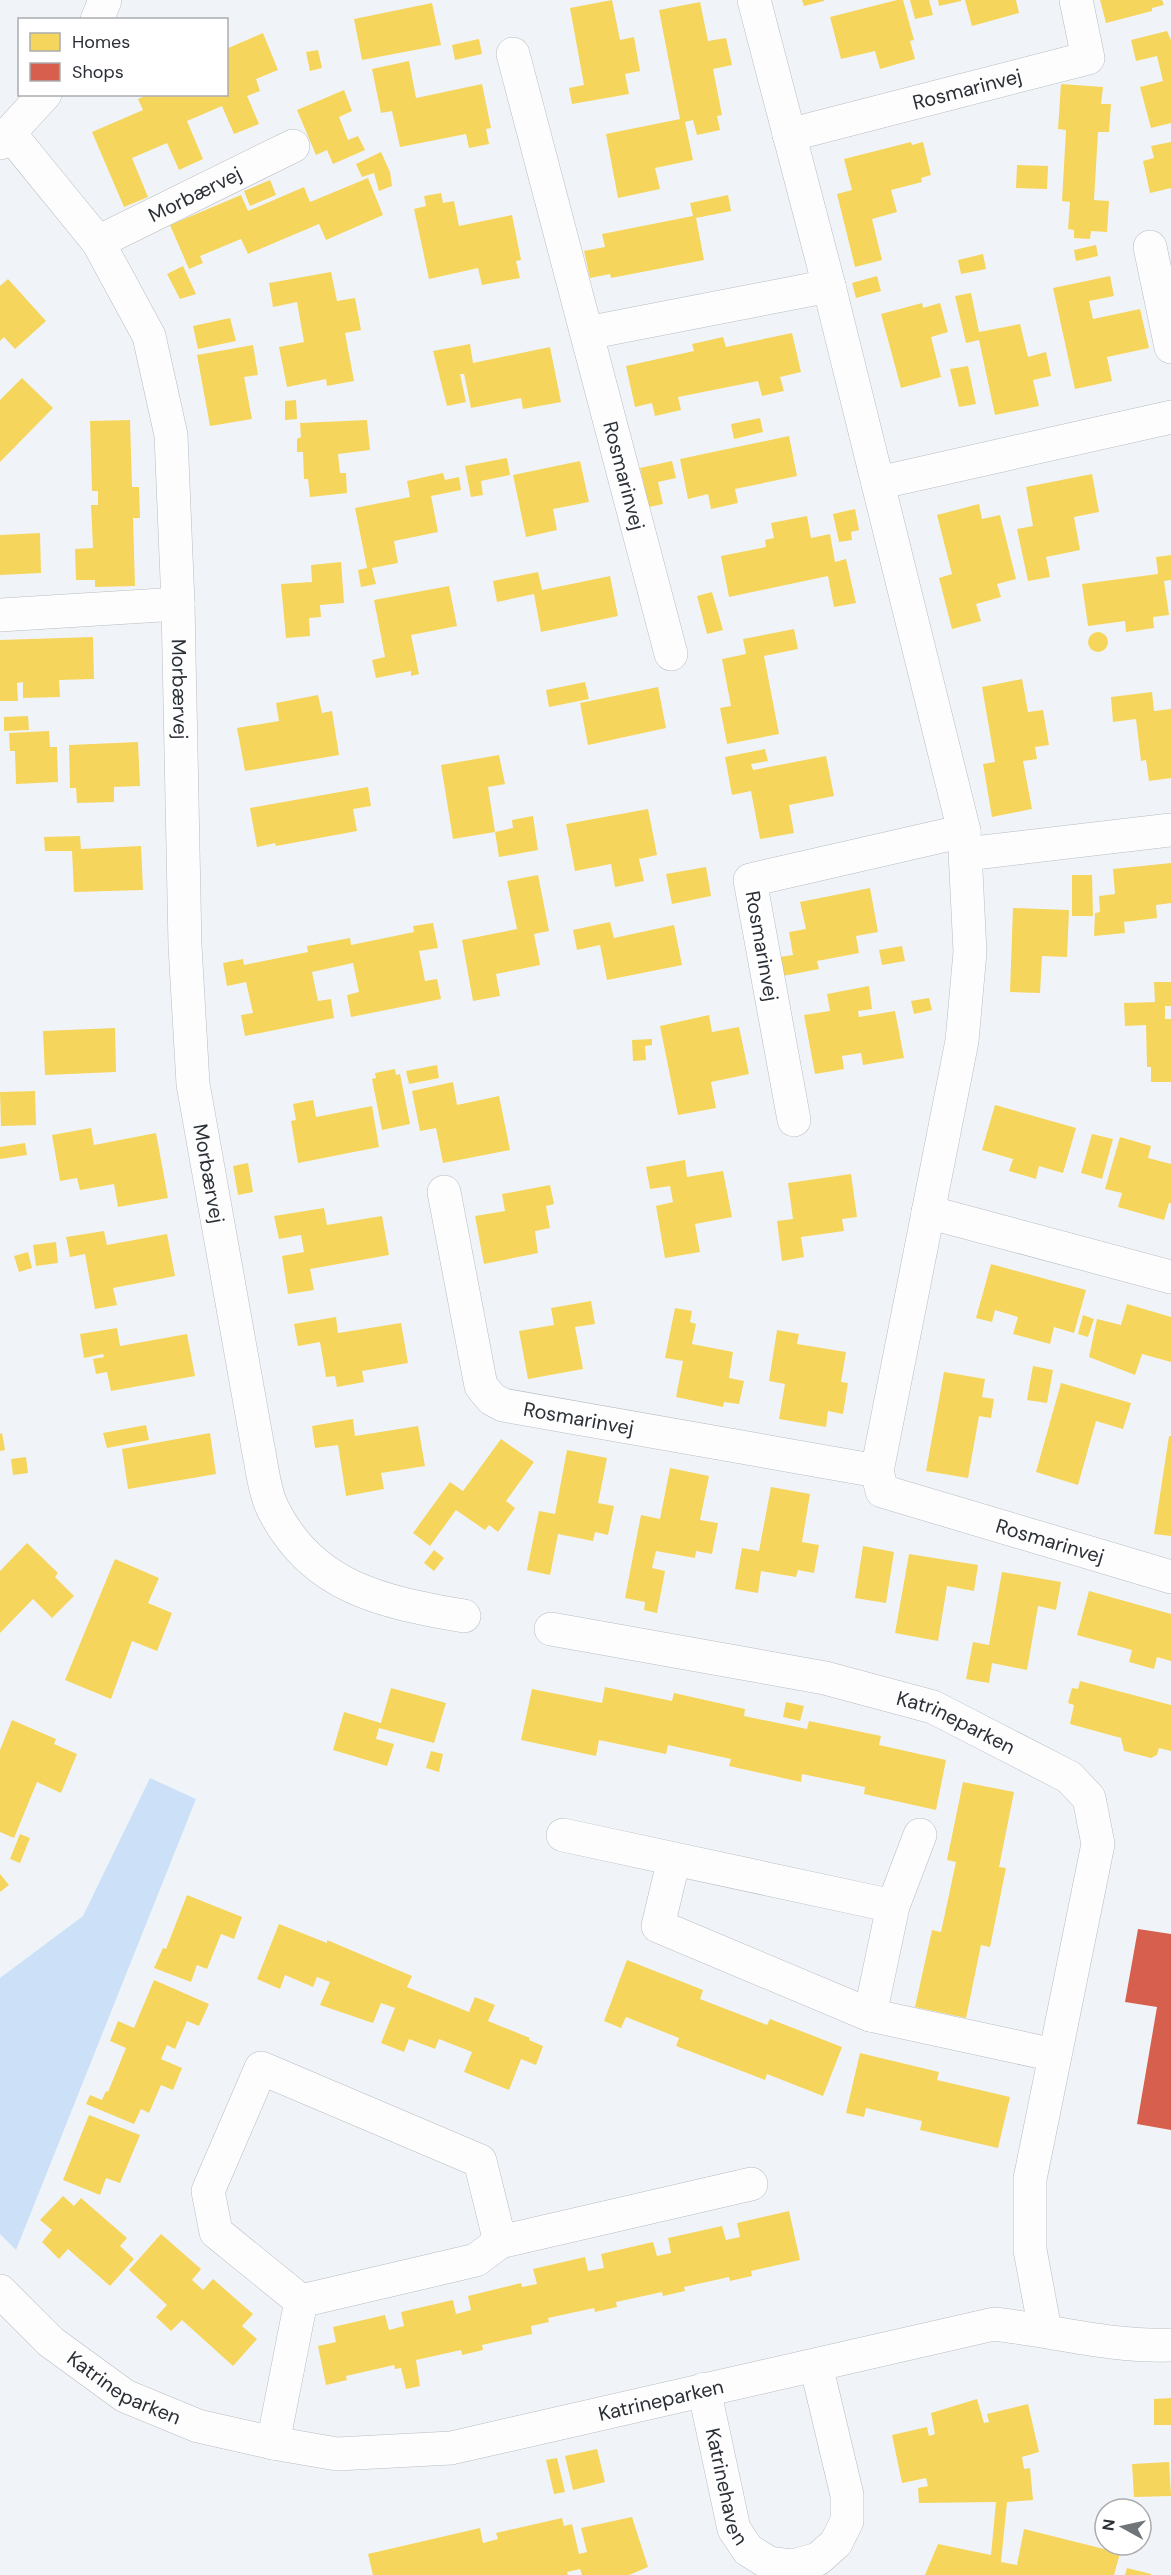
<svg xmlns="http://www.w3.org/2000/svg" width="1171" height="2575" font-family="'DM Sans',sans-serif">
<style>
.green{fill:#cce1f8}
.homes{fill:#f6d55c}
.shops{fill:#d6604d}
.lines{fill:none;stroke-linecap:round;stroke-linejoin:round}
.minor-casing{stroke:#b8bcc1;stroke-width:34}
.minor{stroke:#fdfdfe;stroke-width:33}
.labels{text-anchor:middle;stroke-width:6;stroke-linejoin:round;paint-order:stroke}
.street-label{font-size:20px;fill:#2b3036;stroke:#fff}
</style>
<rect width="100%" height="100%" fill="#f0f4f9"/>
<!-- green -->
<path class="green" d="M150,1778L196,1799L16,2250L0,2234V1978L83,1916Z"/>
<!-- homes -->
<g class="homes">
<path d="M612,0L620,40L634,37L640,71L625,74L629,94L572,104L569,88L584,85L570,8Z"/>
<path d="M802,0H824V1L804,6Z"/>
<path d="M897,0H903L914,40L910,41L915,59L880,69L875,51L841,59L830,17Z"/>
<path d="M910,0H929L933,15L915,19Z"/>
<path d="M938,0H961V1L939,6Z"/>
<path d="M965,0H1016L1019,13L972,26Z"/>
<path d="M1100,0H1162L1164,5L1152,8V11L1106,23Z"/>
<path d="M700,2L708,41L726,38L732,65L713,69L722,115L717,116L720,130L697,135L693,120L685,122L693,160L655,168L660,189L618,198L606,134L680,119L659,10Z"/>
<path d="M432,3L441,45L362,60L354,19Z"/>
<path d="M1167,31L1171,40V123L1151,128L1140,87L1163,81L1157,56L1136,61L1131,40Z"/>
<path d="M263,33L278,70L256,79L260,91L247,96L259,124L234,134L222,106L187,121L203,159L179,170L167,143L132,158L148,197L124,207L92,132L143,110L138,99L149,94H226V49Z"/>
<path d="M479,39L482,54L455,60L452,45Z"/>
<path d="M318,50L322,68L310,71L306,52Z"/>
<path d="M409,61L416,98L482,84L491,128L486,129L489,144L469,148L466,134L400,147L392,111L381,113L372,69Z"/>
<path d="M1061,84L1103,87L1101,104H1111L1109,132H1098L1094,200L1109,201L1107,232L1091,231L1090,239L1074,238V230L1068,229L1070,202L1062,201L1066,130L1058,129Z"/>
<path d="M344,90L352,111L339,117L348,140L358,136L365,150L333,164L327,150L316,155L297,110Z"/>
<path d="M911,142L912,145L923,142L931,175L921,178L922,182L891,190L897,212L872,219L882,260L855,267L837,194L852,190L844,159Z"/>
<path d="M1171,142V188L1150,193L1143,161L1154,158L1151,146Z"/>
<path d="M381,152L390,172L392,186L379,191L374,173L362,177L356,164Z"/>
<path d="M1017,165L1048,166L1047,189L1016,188Z"/>
<path d="M368,178L383,215L326,240L319,224L248,254L241,239L200,256L203,263L189,269L170,225L241,195L248,211L304,187L310,202Z"/>
<path d="M270,180L276,195L250,206L244,191Z"/>
<path d="M441,193L443,203L454,201L459,226L512,215L521,260L516,261L520,278L482,285L478,268L429,279L414,209L426,206L424,196Z"/>
<path d="M728,195L731,211L696,218L704,260L611,278L610,274L590,278L584,251L605,247L602,234L693,216L690,203Z"/>
<path d="M1096,245L1098,256L1076,261L1074,250Z"/>
<path d="M983,254L986,269L961,274L958,260Z"/>
<path d="M183,266L196,294L180,299L167,274Z"/>
<path d="M331,272L337,301L355,298L361,330L345,333L354,381L327,386L326,379L287,387L279,347L304,342L297,302L273,307L269,283Z"/>
<path d="M877,276L881,291L856,298L852,283Z"/>
<path d="M1110,276L1114,296L1089,301L1093,319L1140,309L1149,348L1107,357L1112,381L1075,389L1053,288Z"/>
<path d="M8,279L46,321L15,349L4,337L0,341V286Z"/>
<path d="M971,293L979,332L1020,324L1028,357L1046,352L1051,376L1033,380L1039,406L995,415L979,340L966,343L955,296Z"/>
<path d="M922,303L923,308L940,303L948,332L931,337L941,377L901,388L881,314Z"/>
<path d="M230,318L236,341L198,349L193,326Z"/>
<path d="M792,333L801,372L780,377L784,391L762,396L758,381L678,397L681,410L655,416L652,403L635,407L626,366L694,351L692,344L723,337L726,347Z"/>
<path d="M470,344L473,363L550,347L561,402L523,409L521,398L471,408L464,374H460L466,402L447,406L433,351Z"/>
<path d="M253,345L258,375L244,377L252,419L210,426L197,355Z"/>
<path d="M968,366L976,404L959,407L950,369Z"/>
<path d="M22,378L53,408L0,462V400Z"/>
<path d="M296,400L297,419L285,420V401Z"/>
<path d="M760,418L763,432L734,439L731,424Z"/>
<path d="M130,420L132,487H139L140,518H133L135,586L95,587V580H76L75,549L93,548L91,505H98V491H92L90,421Z"/>
<path d="M367,420L370,450L338,454L340,473H346L347,493L310,497L308,479H304L303,452H297V439L301,437L300,423Z"/>
<path d="M789,436L797,476L735,489L738,503L711,509L708,494L688,499L680,459Z"/>
<path d="M507,458L510,475L481,481L483,495L471,497L465,466Z"/>
<path d="M580,461L589,502L553,509L557,530L526,537L513,475Z"/>
<path d="M672,461L676,478L658,482L663,504L649,507L640,468Z"/>
<path d="M443,473L445,480L459,477L461,490L431,496L438,532L394,541L398,563L372,568L376,584L361,587L358,570L367,568L355,508L410,497L407,481Z"/>
<path d="M1092,474L1099,512L1074,517L1080,550L1046,557L1050,577L1028,581L1017,529L1033,526L1026,487Z"/>
<path d="M979,504L982,519L1000,515L1016,579L997,584L1001,597L976,604L981,621L952,629L939,578L952,574L937,515Z"/>
<path d="M855,509L859,530L851,532L852,540L839,542L833,514Z"/>
<path d="M807,516L811,538L830,534L835,562L846,559L856,603L834,607L828,576L729,597L721,556L766,547L765,540L774,538L771,523Z"/>
<path d="M40,533L41,573L0,575V535Z"/>
<path d="M1171,555V580L1164,581L1169,615L1153,617L1154,628L1126,632L1125,621L1088,626L1082,584L1158,574L1156,557Z"/>
<path d="M341,562L344,603L320,605L321,617L309,618L310,636L286,638L281,584L312,582L311,565Z"/>
<path d="M538,572L542,590L610,576L618,616L541,632L534,594L497,602L493,581Z"/>
<path d="M449,586L457,626L411,635L419,674L411,676V671L376,678L372,660L385,657L374,600Z"/>
<path d="M712,592L723,630L707,634L697,596Z"/>
<path d="M794,629L798,649L764,656L779,734L727,744L720,708L731,706L722,659L746,654L743,639Z"/>
<circle cx="1098" cy="642" r="10"/>
<path d="M93,637L94,679L59,680L60,697L23,698V682L17,683L18,701H0V640Z"/>
<path d="M1022,679L1028,712L1043,710L1049,745L1035,747L1037,759L1023,761L1032,809L992,817L983,764L995,762L982,687Z"/>
<path d="M585,682L589,699L549,707L546,690Z"/>
<path d="M658,687L666,728L588,745L580,703Z"/>
<path d="M1152,692L1154,711L1171,709V778L1149,781L1146,760L1141,761L1136,719L1113,722L1111,697Z"/>
<path d="M318,695L322,713L332,711L339,755L245,771L237,728L279,721L276,703Z"/>
<path d="M28,716L29,730L4,731V717Z"/>
<path d="M49,731L50,747H57L58,782L16,784L15,751H10L9,733Z"/>
<path d="M138,742L140,786L114,787V802L77,803L76,788H70L69,745Z"/>
<path d="M765,749L768,761L751,764L753,770L826,756L834,796L789,805L794,833L760,839L751,791L732,795L725,757Z"/>
<path d="M499,755L505,784L488,787L495,832L513,828L512,820L533,816L538,850L499,857L495,832L453,839L441,765Z"/>
<path d="M368,787L371,806L353,809L357,831L276,846L275,843L257,847L250,808Z"/>
<path d="M648,809L657,855L639,859L644,881L615,887L611,864L575,871L566,824Z"/>
<path d="M80,836L81,849L141,846L143,890L74,892L72,851H45L44,837Z"/>
<path d="M1171,863V903L1156,905L1157,918L1124,922L1125,933L1094,936L1095,913L1100,912L1099,896L1115,894L1113,869Z"/>
<path d="M706,867L711,896L672,904L666,874Z"/>
<path d="M538,875L549,931L534,934L540,965L496,974L500,996L473,1001L462,940L517,929L507,881Z"/>
<path d="M1072,875H1092L1093,916H1072Z"/>
<path d="M870,888L878,932L856,936L859,953L817,961L819,969L783,976L780,957L793,955L789,932L806,929L800,902Z"/>
<path d="M1013,908L1069,910L1067,957L1042,956L1040,993L1010,992Z"/>
<path d="M610,922L614,938L674,925L682,965L607,980L600,945L577,950L573,930Z"/>
<path d="M433,923L438,948L419,951L425,981L437,979L441,999L351,1017L347,995L359,992L353,963L312,972L318,1001L331,999L334,1018L245,1036L241,1015L253,1013L246,982L227,986L223,963L243,959L244,965L308,952L307,946L350,938L351,945L414,932L413,926Z"/>
<path d="M902,946L905,961L882,965L879,950Z"/>
<path d="M1154,982H1171V1006H1165V1019H1171V1082H1151V1067H1147L1146,1025L1125,1026L1124,1003L1155,1002Z"/>
<path d="M869,986L872,1009L858,1011L859,1017L895,1011L904,1058L863,1065L861,1053L842,1056L844,1069L815,1074L804,1015L830,1011L827,994Z"/>
<path d="M929,998L932,1010L914,1014L911,1001Z"/>
<path d="M709,1015L712,1032L739,1027L749,1074L711,1082L716,1108L678,1115L660,1026Z"/>
<path d="M115,1028L116,1072L45,1075L43,1031Z"/>
<path d="M652,1039V1045L645,1046L646,1060L633,1061L632,1040Z"/>
<path d="M437,1065L439,1078L409,1084L406,1071Z"/>
<path d="M395,1069L396,1075L400,1074L410,1124L382,1130L372,1079L376,1078L375,1073Z"/>
<path d="M453,1082L457,1105L499,1096L510,1150L443,1163L436,1128L420,1131L412,1091Z"/>
<path d="M35,1091L36,1125L1,1126L0,1092Z"/>
<path d="M313,1100L316,1117L372,1106L379,1147L298,1163L291,1121L296,1120L293,1104Z"/>
<path d="M995,1105L1076,1128L1063,1173L1039,1166L1036,1179L1009,1171L1013,1159L982,1150Z"/>
<path d="M91,1128L94,1145L156,1133L168,1198L118,1207L114,1184L80,1190L77,1178L60,1181L52,1135Z"/>
<path d="M1092,1134L1113,1139L1102,1179L1081,1173Z"/>
<path d="M1120,1137L1151,1146L1148,1158L1171,1164V1203H1169L1164,1220L1118,1207L1122,1193L1105,1189Z"/>
<path d="M25,1143L27,1155L0,1159V1147Z"/>
<path d="M685,1160L687,1177L723,1171L732,1217L695,1224L700,1252L665,1258L656,1206L673,1202L670,1186L650,1189L646,1167Z"/>
<path d="M248,1163L253,1192L238,1195L233,1166Z"/>
<path d="M851,1174L857,1217L842,1219L844,1231L801,1237L804,1257L782,1261L777,1221L793,1219L788,1183Z"/>
<path d="M550,1185L554,1204L546,1206L550,1228L535,1231L538,1253L484,1264L475,1216L505,1211L502,1194Z"/>
<path d="M324,1208L327,1225L382,1216L389,1255L310,1269L314,1290L288,1294L282,1256L304,1252L301,1235L279,1239L274,1216Z"/>
<path d="M104,1231L107,1245L167,1234L175,1276L113,1288L117,1305L95,1309L85,1254L70,1257L66,1237Z"/>
<path d="M56,1242L58,1263L36,1266L33,1245Z"/>
<path d="M28,1252L32,1268L19,1272L14,1256Z"/>
<path d="M991,1264L1086,1290L1074,1333L1054,1327L1050,1344L1013,1334L1018,1317L995,1310L992,1322L976,1318Z"/>
<path d="M591,1301L595,1324L575,1327L583,1369L528,1379L519,1331L554,1325L551,1308Z"/>
<path d="M1127,1304L1171,1317V1362L1142,1354L1135,1375L1089,1357L1097,1319L1121,1325Z"/>
<path d="M675,1308L692,1311L690,1322L696,1324L692,1344L733,1352L729,1378L744,1381L739,1404L724,1402L723,1407L676,1397L683,1361L665,1358Z"/>
<path d="M1083,1315L1094,1319L1088,1337L1078,1334Z"/>
<path d="M336,1317L338,1333L401,1323L408,1363L362,1371L364,1382L337,1387L335,1376L326,1377L320,1342L298,1346L294,1324Z"/>
<path d="M117,1328L120,1346L187,1334L195,1376L111,1391L107,1372L96,1374L93,1359L104,1357L103,1354L84,1358L80,1334Z"/>
<path d="M777,1330L799,1334L797,1344L846,1352L841,1382L848,1383L843,1414L828,1411L826,1427L779,1419L785,1384L769,1381Z"/>
<path d="M1033,1366L1053,1370L1047,1403L1027,1400Z"/>
<path d="M944,1372L985,1379L982,1397L994,1399L991,1418L979,1416L968,1478L926,1471Z"/>
<path d="M1061,1383L1131,1403L1123,1429L1096,1421L1078,1485L1036,1472Z"/>
<path d="M353,1419L355,1436L418,1426L425,1466L381,1473L384,1489L346,1496L338,1445L315,1448L312,1426Z"/>
<path d="M146,1425L149,1440L107,1448L103,1433Z"/>
<path d="M2,1433L5,1450L0,1451V1434Z"/>
<path d="M210,1433L216,1474L128,1489L122,1449Z"/>
<path d="M1169,1436H1171V1536L1154,1534Z"/>
<path d="M501,1439L534,1462L506,1501L515,1508L498,1532L489,1525L485,1530L456,1510L430,1546L413,1533L450,1482L463,1491Z"/>
<path d="M567,1450L607,1458L598,1503L614,1506L608,1535L595,1532L593,1541L558,1534L550,1575L527,1570L539,1511L555,1514Z"/>
<path d="M26,1457L28,1473L13,1475L11,1459Z"/>
<path d="M670,1468L709,1476L700,1520L718,1523L712,1554L696,1551L695,1558L656,1551L652,1568L665,1571L657,1613L644,1610L645,1602L625,1598L641,1515L660,1519Z"/>
<path d="M771,1487L810,1494L802,1542L819,1545L814,1573L798,1570L796,1577L761,1571L758,1593L735,1589L742,1548L759,1551Z"/>
<path d="M27,1543L58,1573L55,1577L74,1596L52,1618L33,1599L0,1633V1571Z"/>
<path d="M863,1546L894,1552L886,1603L855,1598Z"/>
<path d="M434,1550L444,1558L434,1571L424,1563Z"/>
<path d="M909,1554L978,1565L974,1591L947,1586L938,1641L895,1633Z"/>
<path d="M115,1559L159,1578L148,1603L172,1613L157,1651L132,1641L111,1699L65,1680Z"/>
<path d="M1002,1572L1061,1582L1056,1610L1038,1606L1027,1670L992,1663L989,1683L966,1679L973,1642L989,1645Z"/>
<path d="M1089,1591L1171,1614V1661L1157,1657L1154,1669L1129,1662L1132,1650L1077,1635Z"/>
<path d="M1080,1681L1171,1705V1751L1159,1748L1157,1755L1151,1758L1124,1751L1121,1738L1070,1724L1074,1705L1068,1703L1072,1688L1078,1689Z"/>
<path d="M605,1687L672,1701L674,1693L745,1709L744,1716L807,1729L809,1721L881,1736L879,1745L946,1760L936,1810L864,1794L865,1787L802,1774L801,1782L729,1766L731,1759L668,1745L666,1754L599,1740L596,1756L521,1740L532,1689L602,1703Z"/>
<path d="M391,1688L446,1703L434,1743L379,1728L376,1739L394,1744L387,1766L333,1750L344,1712L381,1723Z"/>
<path d="M786,1702L804,1706L800,1721L783,1717Z"/>
<path d="M12,1720L56,1739L54,1744L77,1754L61,1793L37,1782L14,1838L0,1832V1750Z"/>
<path d="M431,1751L443,1754L439,1772L426,1768Z"/>
<path d="M963,1782L1014,1792L999,1867L1006,1868L990,1947L981,1945L966,2018L915,2007L932,1930L941,1932L956,1862L947,1860Z"/>
<path d="M20,1834L30,1838L20,1863L10,1859Z"/>
<path d="M0,1874L9,1885L0,1892Z"/>
<path d="M187,1895L242,1917L234,1939L221,1934L207,1969L197,1965L191,1982L154,1968L163,1948L166,1949Z"/>
<path d="M279,1924L327,1943V1940L412,1976L407,1987L469,2012L475,1997L495,2005L488,2021L530,2038L529,2040L543,2046L536,2065L521,2059L509,2090L464,2072L472,2052L439,2039L435,2049L409,2039L404,2052L381,2043L395,2008L381,2003L373,2023L320,2005L330,1982L317,1977L313,1987L285,1975L280,1989L257,1979Z"/>
<path d="M627,1960L703,1990L700,1999L767,2025L770,2019L842,2047L823,2096L767,2074L765,2080L676,2046L679,2038L626,2017L621,2028L604,2021Z"/>
<path d="M154,1980L209,2004L199,2026L187,2021L175,2049L167,2045L161,2059L182,2068L173,2090L161,2085L149,2113L141,2109L134,2124L86,2104L90,2095L102,2100L106,2091L108,2092L126,2048L110,2041L118,2021L134,2028Z"/>
<path d="M860,2053L939,2072L937,2080L1010,2097L998,2148L920,2130L922,2121L866,2108L864,2117L846,2113Z"/>
<path d="M89,2115L140,2135L120,2183L106,2178L100,2195L63,2180Z"/>
<path d="M63,2196L74,2206L81,2198L127,2238L120,2246L134,2259L110,2286L68,2249L59,2259L42,2242L52,2230L40,2220Z"/>
<path d="M789,2211L800,2260L751,2271L752,2276L730,2281L729,2277L684,2287L685,2291L663,2296L662,2292L616,2302L617,2307L595,2312L594,2308L548,2318L549,2322L531,2326L532,2334L482,2345L483,2350L462,2355L461,2350L416,2360L420,2386L406,2389L401,2368L395,2369L394,2365L346,2376L347,2380L326,2385L318,2346L336,2342L333,2327L385,2315L389,2330L404,2326L401,2312L453,2300L456,2314L471,2310L468,2296L521,2283L522,2287L537,2284L533,2269L585,2257L588,2271L604,2268L601,2254L653,2242L657,2256L671,2253L668,2238L722,2226L726,2240L740,2237L737,2223Z"/>
<path d="M161,2234L201,2269L192,2280L203,2290L213,2279L253,2314L242,2326L257,2339L233,2366L182,2320L171,2331L156,2317L167,2305L129,2270Z"/>
<path d="M1171,2398V2425H1154V2399Z"/>
<path d="M977,2399L984,2423L989,2422L987,2414L1028,2404L1039,2452L1022,2457L1024,2469L1030,2468L1033,2500L1007,2502L1001,2562L1017,2565L1024,2529L1120,2553L1114,2575H925L938,2544L991,2555L996,2502L919,2503L918,2488L928,2486L926,2478L902,2483L892,2435L927,2427L929,2436L935,2434L931,2413Z"/>
<path d="M597,2449L605,2482L573,2490L565,2456Z"/>
<path d="M557,2458L565,2492L554,2494L546,2460Z"/>
<path d="M1169,2462L1171,2496L1134,2497L1132,2464Z"/>
<path d="M632,2517L648,2567L629,2575H582L580,2569L567,2572L568,2575H373L368,2554L480,2528L483,2543L498,2539L496,2533L562,2518L564,2526L572,2524L579,2554L587,2552L581,2528Z"/>
<path d="M1127,2568L1151,2574V2575H1125Z"/>
</g>
<!-- shops -->
<path class="shops" d="M1138,1929L1171,1934V2130L1137,2124L1157,2007L1125,2002Z"/>
<g class="lines">
<defs>
<g id="minor">
<path id="s1" d="M754,0L829,286L964,831L970,952L962,1041L877,1471L882,1491L1171,1577"/>
<path d="M97,20L105,0"/>
<path id="s2" d="M513,54L671,654"/>
<path id="s3" d="M10,134L98,242L149,336L171,435L178,604L185,946L193,1084L258,1448C262,1467 264,1490 272,1507C311,1588 383,1602 464,1616"/>
<path id="s4" d="M789,135L1088,58L1076,0"/>
<path d="M0,143L45,94"/>
<path id="s5" d="M98,242L293,146"/>
<path d="M1150,247L1171,347"/>
<path d="M587,333L829,286"/>
<path d="M878,483L1171,417"/>
<path d="M0,615L178,604"/>
<path d="M966,854L1171,830"/>
<path d="M794,1120L750,880L964,831"/>
<path id="s6" d="M444,1192L481,1386L492,1399L503,1405L877,1471"/>
<path d="M928,1212L1171,1277"/>
<path id="s7" d="M551,1629L825,1678L933,1707L1069,1777L1089,1798L1098,1844L1030,2179V2250L1045,2330"/>
<path d="M563,1835L893,1906"/>
<path d="M674,1859L658,1926L870,2015L1054,2055"/>
<path d="M870,2015L893,1906L920,1835"/>
<path id="s8" d="M0,2291L51,2342L125,2396L198,2426L273,2443L337,2454L451,2448L994,2324C1054,2331 1111,2347 1171,2345"/>
<path d="M301,2301L476,2260L500,2242L751,2184"/>
<path id="s9" d="M704,2389L734,2529L748,2550L769,2563L793,2566L818,2559L836,2543L847,2521V2495L816,2365"/>
<path d="M273,2443L301,2301L216,2232L208,2191L261,2068L480,2161L500,2242"/>
</g>
</defs>
<!-- minor casing -->
<use href="#minor" class="minor-casing"/>
<!-- minor -->
<use href="#minor" class="minor"/>
</g>
<g class="labels">
<!-- street labels -->
<g class="street-label">
<text dy="7" stroke="none"><textPath href="#s4" startOffset="184">Rosmarinvej</textPath></text>
<text dy="7" stroke="none"><textPath href="#s5" startOffset="108">Morbærvej</textPath></text>
<text dy="7" stroke="none"><textPath href="#s2" startOffset="436">Rosmarinvej</textPath></text>
<text dy="7" stroke="none"><textPath href="#s3" startOffset="602">Morbærvej</textPath></text>
<text transform="translate(762 946) rotate(80)" y="7">Rosmarinvej</text>
<text dy="7" stroke="none"><textPath href="#s3" startOffset="1088">Morbærvej</textPath></text>
<text dy="7" stroke="none"><textPath href="#s6" startOffset="304">Rosmarinvej</textPath></text>
<text dy="7" stroke="none"><textPath href="#s1" startOffset="1702">Rosmarinvej</textPath></text>
<text dy="7" stroke="none"><textPath href="#s7" startOffset="417">Katrineparken</textPath></text>
<text dy="7" stroke="none"><textPath href="#s8" startOffset="159">Katrineparken</textPath></text>
<text dy="7" stroke="none"><textPath href="#s8" startOffset="714">Katrineparken</textPath></text>
<text dy="7" stroke="none"><textPath href="#s9" startOffset="100">Katrinehaven</textPath></text>
</g>
</g>
<!-- legend -->
<rect x="18" y="18" width="210" height="78" fill="#ffffff" stroke="#aaacaf" stroke-width="1.5"/>
<rect x="30" y="33" width="30" height="18" fill="#f6d55c" stroke="#aaacaf" stroke-width="1.5"/>
<text x="72" y="48" font-size="18" fill="#2b3036">Homes</text>
<rect x="30" y="63" width="30" height="18" fill="#d6604d" stroke="#aaacaf" stroke-width="1.5"/>
<text x="72" y="78" font-size="18" fill="#2b3036">Shops</text>
<!-- north arrow -->
<g transform="translate(1123 2527) rotate(278)"><circle r="28" fill="#ffffff" stroke="#aaacaf" stroke-width="1.5"/>
<path d="M0-4.5L10 22L0 15L-10 22Z" fill="#70757a"/>
<text y="-9" font-size="16" font-weight="bold" text-anchor="middle" fill="#2b3036">N</text>
</g>
</svg>
